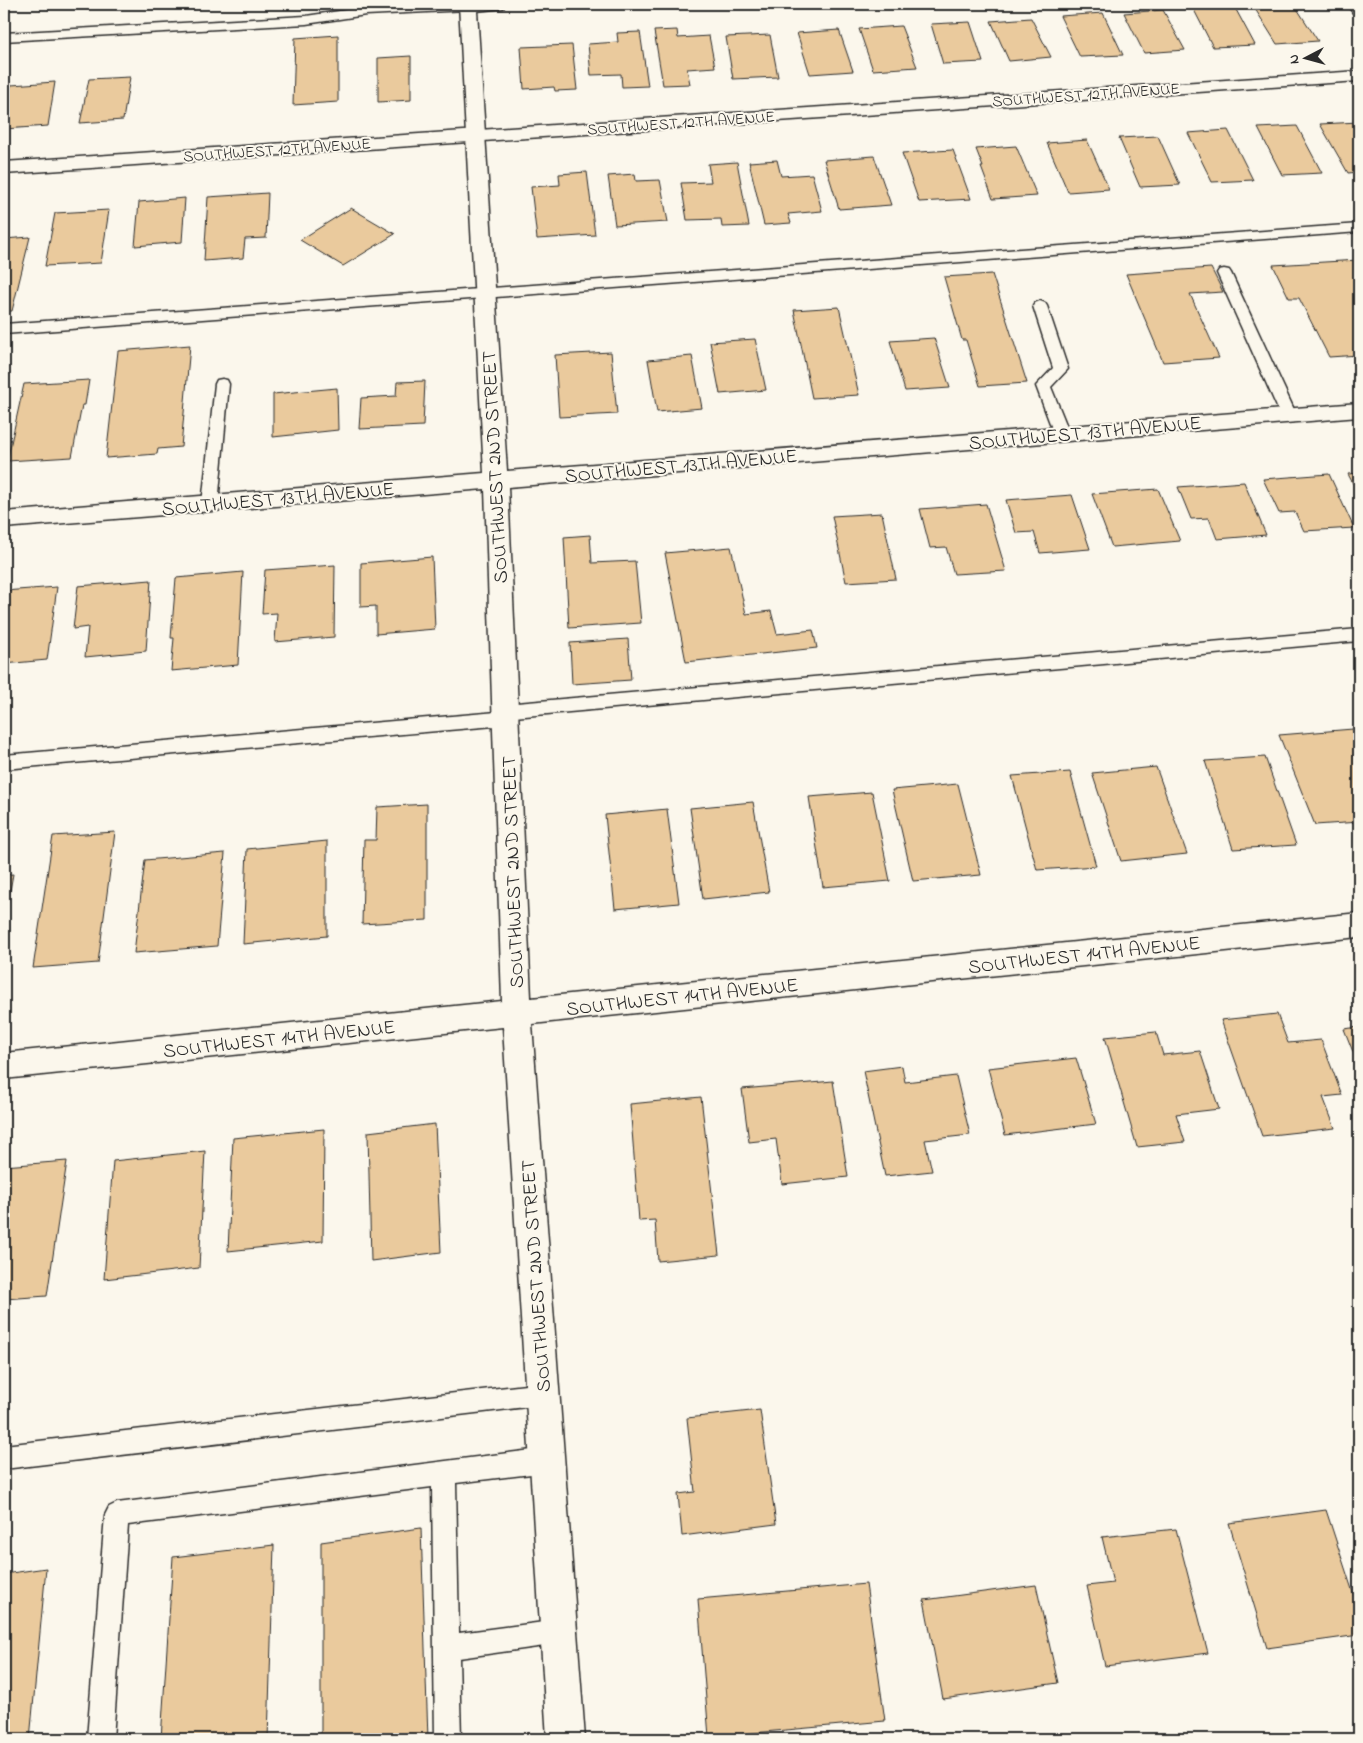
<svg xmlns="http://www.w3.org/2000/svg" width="1363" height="1743" font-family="'Indie Flower',sans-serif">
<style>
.building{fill:#eaca9d;stroke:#2b2b2b}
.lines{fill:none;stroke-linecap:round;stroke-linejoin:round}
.service-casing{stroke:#2b2b2b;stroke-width:3}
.minor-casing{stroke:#2b2b2b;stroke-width:3}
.tertiary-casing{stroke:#2b2b2b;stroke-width:3}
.service{fill:#fbf7ec;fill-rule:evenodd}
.minor{fill:#fbf7ec;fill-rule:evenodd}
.tertiary{fill:#fbf7ec;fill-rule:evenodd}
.labels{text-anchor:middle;stroke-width:4;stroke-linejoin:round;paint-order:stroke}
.far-street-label{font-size:16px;fill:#2b2b2b;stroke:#fbf7ec}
.street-label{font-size:20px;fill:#2b2b2b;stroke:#fbf7ec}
</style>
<rect width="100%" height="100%" fill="#fbf7ec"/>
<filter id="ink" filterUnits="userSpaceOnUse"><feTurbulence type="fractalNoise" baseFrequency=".02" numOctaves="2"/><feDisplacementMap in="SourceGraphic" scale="10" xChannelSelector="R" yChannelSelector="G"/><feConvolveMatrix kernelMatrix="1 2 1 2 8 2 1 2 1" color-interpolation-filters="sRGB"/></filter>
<g filter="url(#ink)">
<!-- building -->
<g class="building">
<path d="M1252,4H1294L1318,41L1277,44Z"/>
<path d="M1234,6L1255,45L1213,47L1193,8Z"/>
<path d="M1163,10L1185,50L1144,53L1124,13Z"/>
<path d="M1103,13L1123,55L1080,57L1060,16Z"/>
<path d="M1031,18L1051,57L1009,61L991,21Z"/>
<path d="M970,22L983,62L943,64L931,24Z"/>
<path d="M901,26L917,67L873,70L859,29Z"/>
<path d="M677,30L678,38L709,36L715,67L687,69L690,84L663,85L654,31Z"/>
<path d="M839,30L853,71L810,74L797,33Z"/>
<path d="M640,32L648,86L622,87L621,74L591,75L588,44L618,42L617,33Z"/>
<path d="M338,35V102L293,105L295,38Z"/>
<path d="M770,35L778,77L733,79L726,37Z"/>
<path d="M572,45L577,90L555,91L554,87L524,89L521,47Z"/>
<path d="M411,56V100L378,102V58Z"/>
<path d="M130,77L123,120L80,123L89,79Z"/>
<path d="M55,82L48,126L4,129L11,85Z"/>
<path d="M1359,122V172L1348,173L1320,124Z"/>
<path d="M1297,126L1322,173L1282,175L1258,128Z"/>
<path d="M1228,130L1253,180L1212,182L1188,133Z"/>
<path d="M1158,136L1180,185L1140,187L1119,138Z"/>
<path d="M1087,140L1109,189L1068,192L1047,143Z"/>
<path d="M1016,146L1037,196L993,199L981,167H983L976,149Z"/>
<path d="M953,150L971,199L919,202L902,153Z"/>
<path d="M874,156L891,205L839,209L824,160Z"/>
<path d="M777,160L781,176L812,174L822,211L788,214L791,223L764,225L749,162Z"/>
<path d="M737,162L749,226L722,227L721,219L687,220L681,183L711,182L708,164Z"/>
<path d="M587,172L595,235L537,239L531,187L560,185L559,174Z"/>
<path d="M635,174L636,181L660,180L668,222L615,225L608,176Z"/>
<path d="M268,193L266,238L245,239L243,258L204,261L208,197Z"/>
<path d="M185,198L182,242L135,246L139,202Z"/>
<path d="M351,208L395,234L343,266L300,240Z"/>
<path d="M109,210L101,263L45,266L55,213Z"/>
<path d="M30,237L12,311H4V239Z"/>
<path d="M1359,260V355L1329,357L1299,298H1289L1273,265Z"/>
<path d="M1211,268L1223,292L1190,294L1219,358L1163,362L1126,274Z"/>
<path d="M992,274L1027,383L980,386L966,340H962L944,277Z"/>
<path d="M839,307L859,395L812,398L794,310Z"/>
<path d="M934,338L950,388L905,391L890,341Z"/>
<path d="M755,339L766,390L720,394L710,342Z"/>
<path d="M190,345L181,447L158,449L157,454L106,458L118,351Z"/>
<path d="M611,352L617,414L559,417L555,355Z"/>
<path d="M692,356L702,408L657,412L648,360Z"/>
<path d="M89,380L85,405H82L72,457L7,461L24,384Z"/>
<path d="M425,381L423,426L359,429L361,398L396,396L397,382Z"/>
<path d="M337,388L338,430L273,437V394Z"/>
<path d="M1359,473V495L1348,474Z"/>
<path d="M1329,474L1354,528L1304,531L1295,512L1279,513L1263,479Z"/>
<path d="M1244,482L1266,535L1217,539L1209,518L1191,519L1178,487Z"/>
<path d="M1158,489L1180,541L1112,547L1092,494Z"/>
<path d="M1072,495L1090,549L1040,553L1034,532L1016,533L1006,500Z"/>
<path d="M986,504L1006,571L954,574L946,547L930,548L920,509Z"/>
<path d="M882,513L896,579L846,582L832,516Z"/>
<path d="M590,535L592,563L635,561L641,623L569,628L564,537Z"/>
<path d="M731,547L746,614L771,611L777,634L813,630L817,648L686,662L665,553Z"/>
<path d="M432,557L435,629L376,634V606L361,607V563Z"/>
<path d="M335,565L334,637L275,642L277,613L262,614L265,570Z"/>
<path d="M243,572L238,665L171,671L174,638H171L176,578Z"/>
<path d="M151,580L146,651L85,657L88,627L73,629L78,586Z"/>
<path d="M57,587L47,660L4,664V591Z"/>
<path d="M628,639L631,680L572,684L570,643Z"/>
<path d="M1353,729L1359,743V822L1315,825L1279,735Z"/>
<path d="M1265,757L1296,845L1233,849L1205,761Z"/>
<path d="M1156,767L1187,854L1121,861L1092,773Z"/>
<path d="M1070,772L1096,866L1037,870L1012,776Z"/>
<path d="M958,784L981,875L913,881L892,790Z"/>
<path d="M872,792L890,881L823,887L809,797Z"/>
<path d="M753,802L769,892L703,899L690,808Z"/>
<path d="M427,804V920L362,924L364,840H376L377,807Z"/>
<path d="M667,809L679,903L615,909L605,815Z"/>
<path d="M115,832L98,963L33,968L53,836Z"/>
<path d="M327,841V936L243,944L247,849Z"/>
<path d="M225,853L217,946L134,953L145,860Z"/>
<path d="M13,874L4,924V875Z"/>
<path d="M1277,1014L1288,1043L1321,1040L1342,1095L1323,1097L1335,1128L1262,1136L1221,1020Z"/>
<path d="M1359,1027V1067L1344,1029Z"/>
<path d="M1156,1032L1163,1055L1200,1051L1219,1109L1176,1114L1185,1142L1137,1147L1105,1037Z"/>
<path d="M1076,1058L1096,1124L1005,1135L988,1068Z"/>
<path d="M902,1066L905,1082L956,1076L970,1135L925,1140L932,1171L885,1176L863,1071Z"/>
<path d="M833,1081L848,1177L782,1184L776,1139L749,1142L742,1089Z"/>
<path d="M701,1097L719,1255L658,1261L655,1220L639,1221L630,1104Z"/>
<path d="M435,1124L441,1252L371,1261L368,1132Z"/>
<path d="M324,1129L323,1241L228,1251L233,1138Z"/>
<path d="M205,1151L199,1268L104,1279L113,1161Z"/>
<path d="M67,1161L47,1296L4,1299V1166Z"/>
<path d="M760,1410L776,1524L682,1536L678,1494L695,1492L687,1418Z"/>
<path d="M1326,1510L1359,1611V1635L1267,1648L1229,1523Z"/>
<path d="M421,1528L428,1739H321V1542Z"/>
<path d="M1176,1529L1208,1653L1105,1666L1087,1586L1113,1583L1102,1537Z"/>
<path d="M274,1545L268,1739H161L173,1557Z"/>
<path d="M46,1568L30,1739H4V1574Z"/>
<path d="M866,1584L885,1721L709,1737L698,1599Z"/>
<path d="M1036,1585L1058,1683L943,1699L924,1600Z"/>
</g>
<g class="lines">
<defs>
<g id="service">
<path d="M441,4H472L474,6L468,10L366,15L306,24L4,41V33L306,16L366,7Z"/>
<path d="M1359,224V232L4,334V324Z"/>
<path d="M1224,269L1229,270L1231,273L1297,416L1294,420L1289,421L1284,420L1281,416L1217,273L1219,270Z"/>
<path d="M1040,301L1045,303L1047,306L1068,369L1051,387L1070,434L1067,438L1062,439L1057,438L1054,434L1036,386L1053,368L1033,306L1035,303Z"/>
<path d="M222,379L227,380L229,384L218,504L216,508L210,510L204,508L202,504L215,384L217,380Z"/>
<path d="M1359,629V641L514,717L512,723L506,725L4,769V755L497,712L499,706L505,704Z"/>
<path d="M543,1383L551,1386L554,1394L551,1402L543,1405L4,1469V1445Z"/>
<path d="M548,1448L556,1452L560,1460L556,1468L548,1472L456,1483L459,1633L559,1620L568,1623L571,1632L568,1641L559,1644L459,1658L461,1739H435L432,1487L128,1525L113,1739H87L105,1515L109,1507L117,1503Z"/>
</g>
<g id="minor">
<path d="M459,4H506L503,8L477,11L507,471L1359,403V417L508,487L531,998L1359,913V937L532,1024L585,1739H547L503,1027L4,1079V1053L502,1001L485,489L4,528V512L484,473Z"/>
<path d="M1347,4H1359V14L1353,13Z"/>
</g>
<path id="tertiary" d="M1359,71V81L4,174V162Z"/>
</defs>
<!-- service casing -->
<use href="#service" class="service-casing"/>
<!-- minor casing -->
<use href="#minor" class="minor-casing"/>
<!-- tertiary casing -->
<use href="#tertiary" class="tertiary-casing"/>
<!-- service -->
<use href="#service" class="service"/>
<!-- minor -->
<use href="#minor" class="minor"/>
<!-- tertiary -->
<use href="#tertiary" class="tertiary"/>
</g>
</g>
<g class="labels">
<!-- far-street labels -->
<g class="far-street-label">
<text transform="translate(1086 94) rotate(-4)" y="6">SOUTHWEST 12TH AVENUE</text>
<text transform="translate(681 122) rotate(-4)" y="6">SOUTHWEST 12TH AVENUE</text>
<text transform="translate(277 149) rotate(-4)" y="6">SOUTHWEST 12TH AVENUE</text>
</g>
<!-- street labels -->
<g class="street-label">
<text transform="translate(1085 432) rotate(-5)" y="7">SOUTHWEST 13TH AVENUE</text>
<text transform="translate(681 465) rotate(-5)" y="7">SOUTHWEST 13TH AVENUE</text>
<text transform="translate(494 467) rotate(-93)" y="7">SOUTHWEST 2ND STREET</text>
<text transform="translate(278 498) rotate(-5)" y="7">SOUTHWEST 13TH AVENUE</text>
<text transform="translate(512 872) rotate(-92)" y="7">SOUTHWEST 2ND STREET</text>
<text transform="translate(1084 954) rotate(-6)" y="7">SOUTHWEST 14TH AVENUE</text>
<text transform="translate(682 996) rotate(-6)" y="7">SOUTHWEST 14TH AVENUE</text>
<text transform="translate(279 1038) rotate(-6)" y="7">SOUTHWEST 14TH AVENUE</text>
<text transform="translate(535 1276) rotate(-94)" y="7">SOUTHWEST 2ND STREET</text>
</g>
</g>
<!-- margin -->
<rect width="1363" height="1743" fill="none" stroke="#fbf7ec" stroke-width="20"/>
<rect x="10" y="10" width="1343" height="1723" fill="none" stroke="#2b2b2b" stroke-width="2" filter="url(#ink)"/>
<!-- north arrow -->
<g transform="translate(1306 58) rotate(264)" stroke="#fbf7ec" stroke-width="4" paint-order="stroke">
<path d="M0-4L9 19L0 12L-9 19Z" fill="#2b2b2b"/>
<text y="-8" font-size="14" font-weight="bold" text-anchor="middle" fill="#2b2b2b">N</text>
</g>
</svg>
